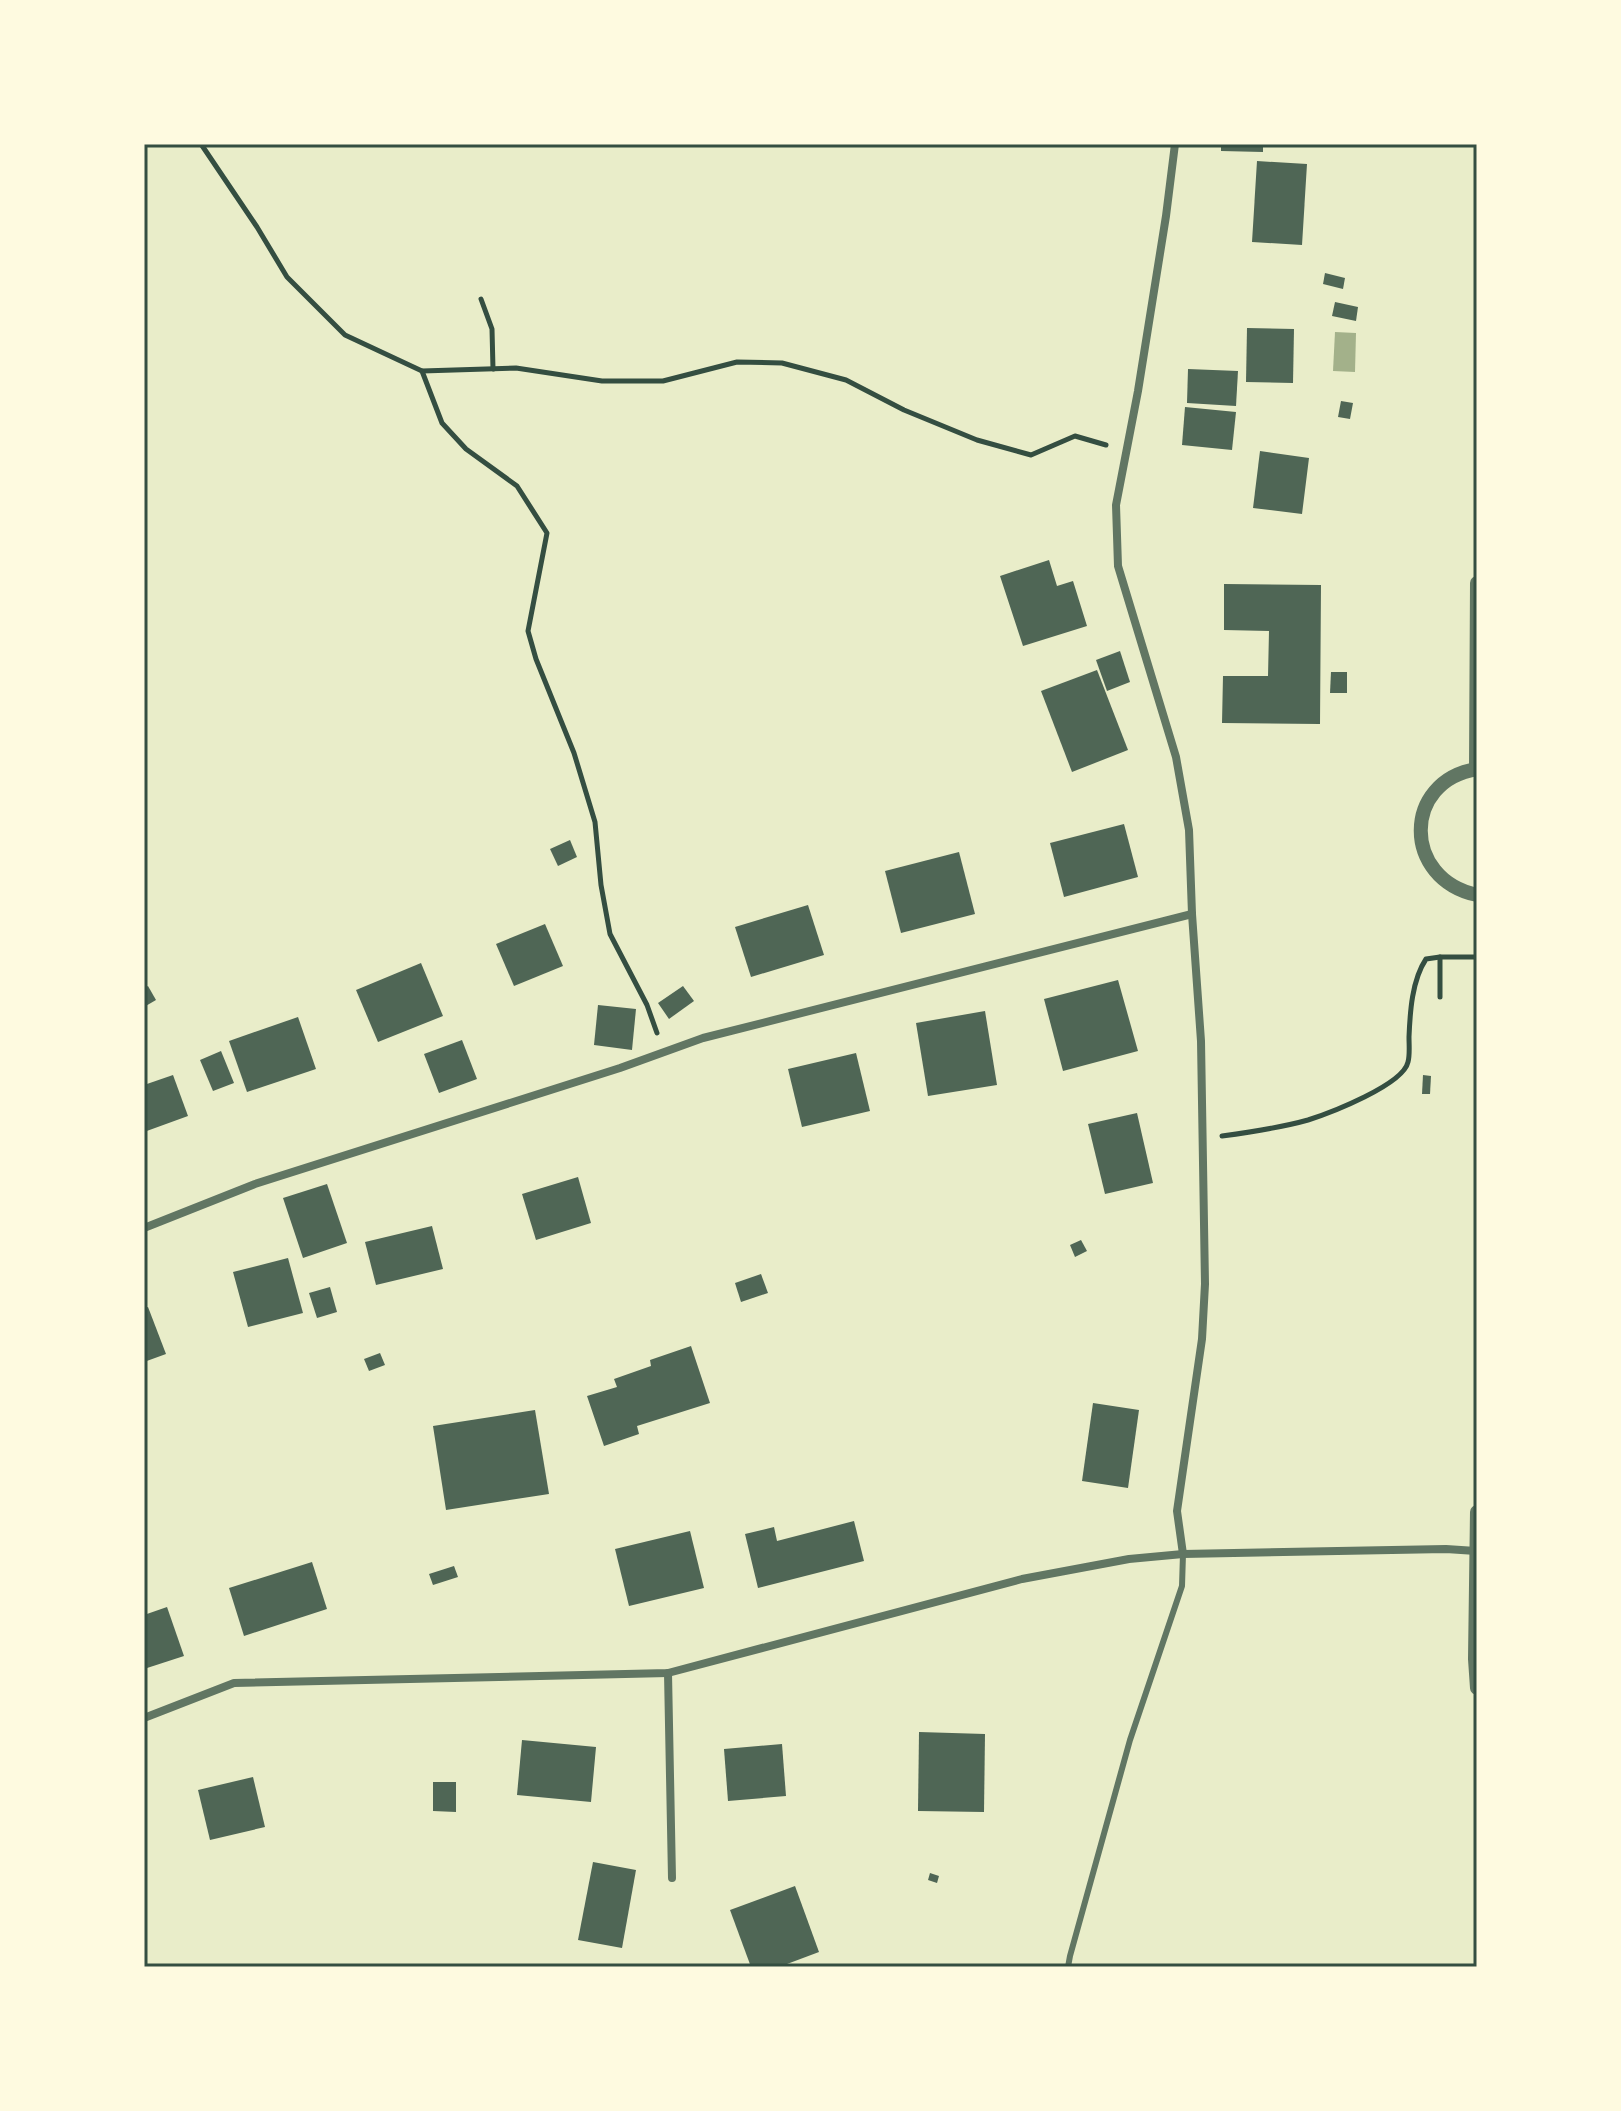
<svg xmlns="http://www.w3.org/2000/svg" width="1621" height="2111" font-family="Cabin,sans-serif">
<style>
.water{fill:#a3b18a}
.building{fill:#4f6655}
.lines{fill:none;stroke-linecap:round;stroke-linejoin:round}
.path{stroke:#344e41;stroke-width:5}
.service{stroke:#617663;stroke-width:6}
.minor{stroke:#617663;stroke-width:8}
.tertiary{stroke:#617663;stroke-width:14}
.neatline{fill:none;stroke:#344e41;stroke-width:3}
</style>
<rect width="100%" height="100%" fill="#e9edc9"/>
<!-- water -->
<path class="water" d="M1335,332L1356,333L1355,372L1333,371Z"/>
<!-- building -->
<g class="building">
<path d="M1221,144H1263V152L1221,151Z"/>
<path d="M1257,161L1307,164L1302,245L1252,242Z"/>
<path d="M1325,273L1345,278L1343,289L1323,284Z"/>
<path d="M1335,302L1358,307L1356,321L1332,316Z"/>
<path d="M1247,328L1294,329L1293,383L1246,382Z"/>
<path d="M1188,369L1238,371L1236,406L1187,403Z"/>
<path d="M1341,401L1353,403L1350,419L1338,417Z"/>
<path d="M1185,407L1236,412L1232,450L1182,445Z"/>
<path d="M1260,451L1309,458L1302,514L1253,508Z"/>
<path d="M1049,560L1057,586L1073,581L1087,626L1023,646L1000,576Z"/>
<path d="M1224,584L1321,585L1320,724L1222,723L1223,676H1268L1269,631L1224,630Z"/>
<path d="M1120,651L1130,682L1107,691L1096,660Z"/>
<path d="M1097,670L1128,750L1072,772L1041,691Z"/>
<path d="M1331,672H1347V693H1330Z"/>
<path d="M1124,824L1138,877L1064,897L1050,843Z"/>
<path d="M570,840L577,857L558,866L550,849Z"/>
<path d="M959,852L975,914L901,933L885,871Z"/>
<path d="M808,905L824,955L751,977L735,927Z"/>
<path d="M545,924L563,966L514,986L496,944Z"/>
<path d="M421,963L443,1016L378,1042L356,990Z"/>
<path d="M1118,980L1138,1051L1063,1071L1044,999Z"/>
<path d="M148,986L156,1000L144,1007V988Z"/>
<path d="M683,986L694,1001L669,1019L658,1003Z"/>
<path d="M598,1005L636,1009L632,1050L594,1045Z"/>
<path d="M985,1011L997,1085L928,1096L916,1023Z"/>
<path d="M298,1017L316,1069L247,1092L229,1041Z"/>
<path d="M462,1040L477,1079L439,1093L424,1054Z"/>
<path d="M221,1051L234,1083L213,1091L200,1060Z"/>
<path d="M856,1053L870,1111L802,1127L788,1069Z"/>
<path d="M173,1075L188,1116L144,1132V1085Z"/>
<path d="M1423,1075L1431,1076L1430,1094H1422Z"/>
<path d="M1137,1113L1153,1183L1105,1194L1088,1124Z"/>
<path d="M578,1177L591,1223L536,1240L522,1194Z"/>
<path d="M327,1184L347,1243L303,1258L283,1198Z"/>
<path d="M432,1226L443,1269L376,1285L365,1242Z"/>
<path d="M1081,1240L1087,1251L1075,1257L1070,1245Z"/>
<path d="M288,1258L303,1313L248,1327L233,1272Z"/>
<path d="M761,1274L768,1293L741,1302L735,1283Z"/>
<path d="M330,1287L337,1312L317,1318L309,1293Z"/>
<path d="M148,1307L166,1354L144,1362V1308Z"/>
<path d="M691,1346L710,1403L637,1426L639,1434L604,1446L587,1396L617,1387L614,1379L651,1366L650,1360Z"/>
<path d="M380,1353L385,1365L369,1371L364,1359Z"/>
<path d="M1093,1403L1139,1410L1128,1488L1082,1481Z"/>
<path d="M535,1410L549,1494L446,1510L433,1426Z"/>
<path d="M854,1521L864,1561L758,1588L745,1534L774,1527L777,1541Z"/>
<path d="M690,1531L704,1588L629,1606L615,1549Z"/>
<path d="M312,1562L327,1609L244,1636L229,1588Z"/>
<path d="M454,1566L458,1577L433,1585L429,1574Z"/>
<path d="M167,1607L184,1656L144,1669V1615Z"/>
<path d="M919,1732L985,1734L984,1812L918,1811Z"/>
<path d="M522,1740L596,1747L591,1802L517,1795Z"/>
<path d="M782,1744L786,1796L728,1801L724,1749Z"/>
<path d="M253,1777L265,1827L210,1840L198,1790Z"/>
<path d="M433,1782H456V1812L433,1811Z"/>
<path d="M593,1862L636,1870L622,1948L578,1940Z"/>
<path d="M930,1873L939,1876L937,1883L928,1880Z"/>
<path d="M795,1886L819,1952L779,1967H751L730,1910Z"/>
</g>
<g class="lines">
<!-- path -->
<g class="path">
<path d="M201,144L257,227L287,277L345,335L422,371L516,368L602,381H663L737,362L782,363L846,380L904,410L977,440L1031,455L1075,436L1106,445"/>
<path d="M481,299L492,329L493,369"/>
<path d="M422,371L442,423L466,449L517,486L547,533L528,631L536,659L574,753L595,822L601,885L610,934L647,1005L657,1033"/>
<path d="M1440,997V957"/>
<path d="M1222,1136C1251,1132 1280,1128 1308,1120C1330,1113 1403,1085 1408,1062C1410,1055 1409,1045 1409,1037C1410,1012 1412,980 1426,959L1440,957H1477"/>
</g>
<!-- service -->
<path class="service" d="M1068,1967L1070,1956L1130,1740L1182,1586L1183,1554"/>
<!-- minor -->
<g class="minor">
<path d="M1175,144L1166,216L1138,391L1116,505L1118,566L1176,757L1189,830L1192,914L1201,1041L1205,1284L1202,1339L1177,1511L1183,1554"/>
<path d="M144,1228L255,1184L620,1068L703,1038L1192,914"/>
<path d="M668,1673L672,1878"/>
<path d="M144,1718L234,1683L668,1673L1022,1579L1129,1559L1183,1554L1446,1549L1476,1551"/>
</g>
<!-- tertiary -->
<g class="tertiary">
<path d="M1476,769L1477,583"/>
<path d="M1477,769C1402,781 1402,879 1477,895"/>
<path d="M1477,1512L1475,1659L1477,1688"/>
</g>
</g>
<!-- border -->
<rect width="1621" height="2111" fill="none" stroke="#fefae0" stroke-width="292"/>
<rect x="146" y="146" width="1329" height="1819" class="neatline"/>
</svg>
